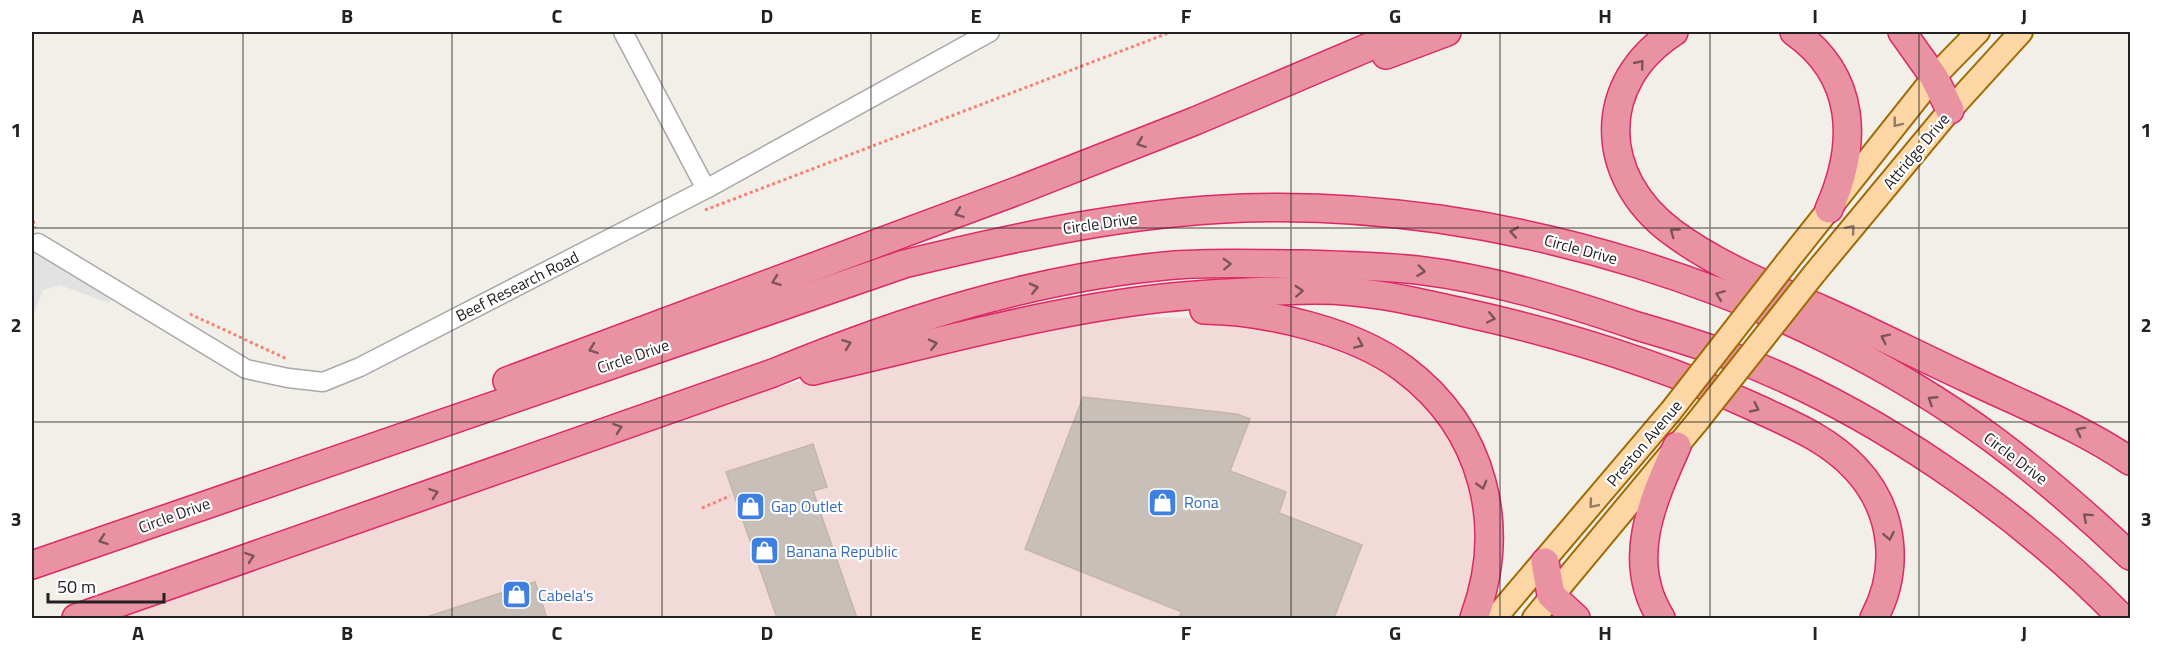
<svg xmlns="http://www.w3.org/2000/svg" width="2162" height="650" font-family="'Titillium Web',sans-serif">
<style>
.commercial{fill:#f2dad9}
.parking{fill:#e2e2e2}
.building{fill:#c7bfb8;stroke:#c4b6ab;stroke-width:1.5}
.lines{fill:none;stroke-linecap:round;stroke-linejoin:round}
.minor-casing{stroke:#a9a9a9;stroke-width:21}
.major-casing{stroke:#a06b00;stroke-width:26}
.highway-casing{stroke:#dc2a67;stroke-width:30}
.path{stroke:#fa8072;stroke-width:3;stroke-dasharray:3 3;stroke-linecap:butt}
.minor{stroke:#fff;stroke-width:18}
.major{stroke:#fcd6a4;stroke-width:22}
.highway{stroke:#e892a2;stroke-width:27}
.major-bridge-casing{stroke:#a06b00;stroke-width:26;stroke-linecap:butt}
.major-bridge{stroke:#fcd6a4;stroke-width:22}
.oneway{stroke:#7b545c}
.oneway2{stroke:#8f7c63}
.grid{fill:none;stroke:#222;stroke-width:1.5;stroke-opacity:0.55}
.labels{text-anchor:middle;stroke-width:4.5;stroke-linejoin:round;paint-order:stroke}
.street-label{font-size:16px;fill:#222;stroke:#fff}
.shop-label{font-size:16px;fill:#366cbe;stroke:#fff;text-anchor:start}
.neatline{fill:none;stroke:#222;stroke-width:2}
.grid-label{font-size:20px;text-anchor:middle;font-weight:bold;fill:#222}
</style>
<rect width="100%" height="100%" fill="#f2efe9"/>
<!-- commercial -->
<path class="commercial" d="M1160,317L1237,320L1347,346L1435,405L1483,502L1468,618H104L735,400L810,378L1080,320Z"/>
<!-- parking -->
<path class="parking" d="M32,234L73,253L125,286L108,303L60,285L43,290L32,320Z"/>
<!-- building -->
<g class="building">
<path d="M1083,397L1237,414L1250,419L1230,471L1286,492L1279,513L1362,545L1334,618H1178L1182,612L1025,549Z"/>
<path d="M813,444L827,487L813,491L857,618H777L726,472Z"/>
<path d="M535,582L547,618H429V616Z"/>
</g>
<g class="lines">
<defs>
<g id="minor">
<path d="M623,32L706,189"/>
<path d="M38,243L246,369L288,378L323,382L360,367L706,189L990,32"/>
</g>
<g id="major">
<path d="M1787,262L1934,77L1978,32"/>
<path d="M1814,274L1950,110L2021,32"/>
<path d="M1495,618L1671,411"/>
<path d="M1534,618L1697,422"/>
</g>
<g id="highway">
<path d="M1674,32C1595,83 1598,177 1672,232C1716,265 1771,287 1821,309C1871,331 1919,356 1969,379C2023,405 2080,427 2130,461"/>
<path d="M1794,32C1857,76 1858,144 1829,209"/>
<path d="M1902,32L1934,77L1950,110"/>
<path d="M1386,55L1447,32"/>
<path d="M1204,310C1266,311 1354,331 1404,369C1484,429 1508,526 1474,618"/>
<path d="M813,371C928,345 1045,311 1163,298C1212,293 1264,291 1313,290C1363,289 1413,301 1462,312C1563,334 1660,364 1754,407C1790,424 1827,438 1855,468C1895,510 1900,570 1874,618"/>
<path d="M507,381L1017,191L1195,121L1404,32"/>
<path d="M1545,562L1551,595L1576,618"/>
<path d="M32,565L904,264C1016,237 1128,212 1244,208C1499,199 1789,289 1994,440C2042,476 2087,515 2130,556"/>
<path d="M76,618L773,373C901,320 1036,277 1175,265C1217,262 1259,264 1300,264C1339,265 1378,266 1417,270C1493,279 1566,302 1637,326C1668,335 1698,344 1728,355C1870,408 2017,510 2122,618"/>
<path d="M1661,618C1625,561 1652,502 1677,446"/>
</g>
</defs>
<!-- minor casing -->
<use href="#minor" class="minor-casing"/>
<!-- major casing -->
<use href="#major" class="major-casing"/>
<!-- highway casing -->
<use href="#highway" class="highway-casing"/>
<!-- path -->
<g class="path">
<path d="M705,210L1171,32"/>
<path d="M32,215L35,228"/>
<path d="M190,314L287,359"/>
<path d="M702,508L730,496"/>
</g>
<!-- minor -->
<use href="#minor" class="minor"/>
<!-- major -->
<use href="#major" class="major"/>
<!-- highway -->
<use href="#highway" class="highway"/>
<defs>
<g id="major-bridge">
<path d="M1671,411L1787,262"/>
<path d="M1697,422L1814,274"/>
</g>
</defs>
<!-- major-bridge casing -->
<use href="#major-bridge" class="major-bridge-casing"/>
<!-- major-bridge -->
<use href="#major-bridge" class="major-bridge"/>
</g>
<!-- one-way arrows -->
<defs><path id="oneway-chevron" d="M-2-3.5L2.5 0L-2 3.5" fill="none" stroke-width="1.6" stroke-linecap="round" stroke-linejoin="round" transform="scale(1.5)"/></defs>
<g class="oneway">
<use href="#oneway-chevron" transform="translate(1640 64) rotate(-51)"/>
<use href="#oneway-chevron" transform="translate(1141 143) rotate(159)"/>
<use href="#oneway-chevron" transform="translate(959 213) rotate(160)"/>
<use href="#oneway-chevron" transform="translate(1514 232) rotate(-170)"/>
<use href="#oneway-chevron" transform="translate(1674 232) rotate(-144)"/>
<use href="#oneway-chevron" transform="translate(1227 264) rotate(-2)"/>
<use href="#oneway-chevron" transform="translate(1421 271) rotate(7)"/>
<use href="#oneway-chevron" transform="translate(776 281) rotate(160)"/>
<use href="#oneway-chevron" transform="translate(1034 288) rotate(-13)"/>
<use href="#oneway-chevron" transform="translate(1299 291) rotate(-3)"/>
<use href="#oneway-chevron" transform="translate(1720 295) rotate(-159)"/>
<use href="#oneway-chevron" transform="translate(1491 318) rotate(12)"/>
<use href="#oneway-chevron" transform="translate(1885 338) rotate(-154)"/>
<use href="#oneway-chevron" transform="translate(847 344) rotate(-20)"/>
<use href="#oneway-chevron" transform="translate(933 344) rotate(-13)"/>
<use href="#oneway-chevron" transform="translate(1359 344) rotate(23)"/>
<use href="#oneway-chevron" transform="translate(593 349) rotate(160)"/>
<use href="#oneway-chevron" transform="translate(1932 400) rotate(-147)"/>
<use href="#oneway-chevron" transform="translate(1755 408) rotate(25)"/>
<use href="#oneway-chevron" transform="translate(618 428) rotate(-19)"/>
<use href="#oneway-chevron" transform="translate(2080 431) rotate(-153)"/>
<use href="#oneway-chevron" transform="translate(1482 485) rotate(75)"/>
<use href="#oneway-chevron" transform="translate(434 493) rotate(-19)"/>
<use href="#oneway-chevron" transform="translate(2087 517) rotate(-138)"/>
<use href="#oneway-chevron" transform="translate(1889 536) rotate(79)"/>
<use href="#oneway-chevron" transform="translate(103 540) rotate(160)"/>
<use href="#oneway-chevron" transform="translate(250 557) rotate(-19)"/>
</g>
<g class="oneway2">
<use href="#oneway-chevron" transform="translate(1897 123) rotate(128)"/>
<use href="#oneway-chevron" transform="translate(1851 229) rotate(-50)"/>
<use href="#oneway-chevron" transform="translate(1593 504) rotate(130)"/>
</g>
<!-- grid -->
<path class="grid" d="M243,32V618M452,32V618M662,32V618M871,32V618M1081,32V618M1291,32V618M1500,32V618M1710,32V618M1919,32V618M32,228H2130M32,422H2130"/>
<!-- icons -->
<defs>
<symbol id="shop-square" viewBox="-11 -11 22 22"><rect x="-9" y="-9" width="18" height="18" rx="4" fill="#3f7fe0" stroke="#fff"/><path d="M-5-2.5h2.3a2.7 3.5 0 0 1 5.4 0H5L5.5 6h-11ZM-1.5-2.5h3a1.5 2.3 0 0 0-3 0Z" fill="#fff"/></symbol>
</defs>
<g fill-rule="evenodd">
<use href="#shop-square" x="1146" y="486" width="33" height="33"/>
<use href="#shop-square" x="734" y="490" width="33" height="33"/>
<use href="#shop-square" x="748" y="534" width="33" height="33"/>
<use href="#shop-square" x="500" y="578" width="33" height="33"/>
</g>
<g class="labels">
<!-- street labels -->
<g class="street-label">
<text transform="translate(1916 151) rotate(-50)" y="6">Attridge Drive</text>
<text transform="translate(1100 223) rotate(-8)" y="6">Circle Drive</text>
<text transform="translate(1581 249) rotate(15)" y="6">Circle Drive</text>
<text transform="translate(517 286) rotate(-27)" y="6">Beef Research Road</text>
<text transform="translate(633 356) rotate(-19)" y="6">Circle Drive</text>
<text transform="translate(1644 443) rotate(-50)" y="6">Preston Avenue</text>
<text transform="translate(2016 458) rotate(37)" y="6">Circle Drive</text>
<text transform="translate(174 515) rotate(-20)" y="6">Circle Drive</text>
</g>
<!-- shop labels -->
<g class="shop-label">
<text x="1184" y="508">Rona</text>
<text x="771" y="512">Gap Outlet</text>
<text x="786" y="557">Banana Republic</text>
<text x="538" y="601">Cabela's</text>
</g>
</g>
<!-- border -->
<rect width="2162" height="650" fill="none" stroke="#ffffff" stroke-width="66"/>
<!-- scale -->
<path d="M48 593v9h116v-9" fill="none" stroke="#222222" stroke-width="3"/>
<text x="57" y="593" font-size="18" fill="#222222" stroke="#ffffff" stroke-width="4.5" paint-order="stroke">50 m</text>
<rect x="33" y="33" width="2096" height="584" class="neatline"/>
<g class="grid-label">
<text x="138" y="23">A</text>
<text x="347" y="23">B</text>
<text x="557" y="23">C</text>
<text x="767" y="23">D</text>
<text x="976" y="23">E</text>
<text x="1186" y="23">F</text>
<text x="1395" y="23">G</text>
<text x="1605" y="23">H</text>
<text x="1815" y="23">I</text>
<text x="2024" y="23">J</text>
<text x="16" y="137">1</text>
<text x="2146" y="137">1</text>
<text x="16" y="332">2</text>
<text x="2146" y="332">2</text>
<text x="16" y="526">3</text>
<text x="2146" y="526">3</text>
<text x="138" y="640">A</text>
<text x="347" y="640">B</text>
<text x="557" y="640">C</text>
<text x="767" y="640">D</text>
<text x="976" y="640">E</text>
<text x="1186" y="640">F</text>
<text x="1395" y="640">G</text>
<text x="1605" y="640">H</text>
<text x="1815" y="640">I</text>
<text x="2024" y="640">J</text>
</g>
</svg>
